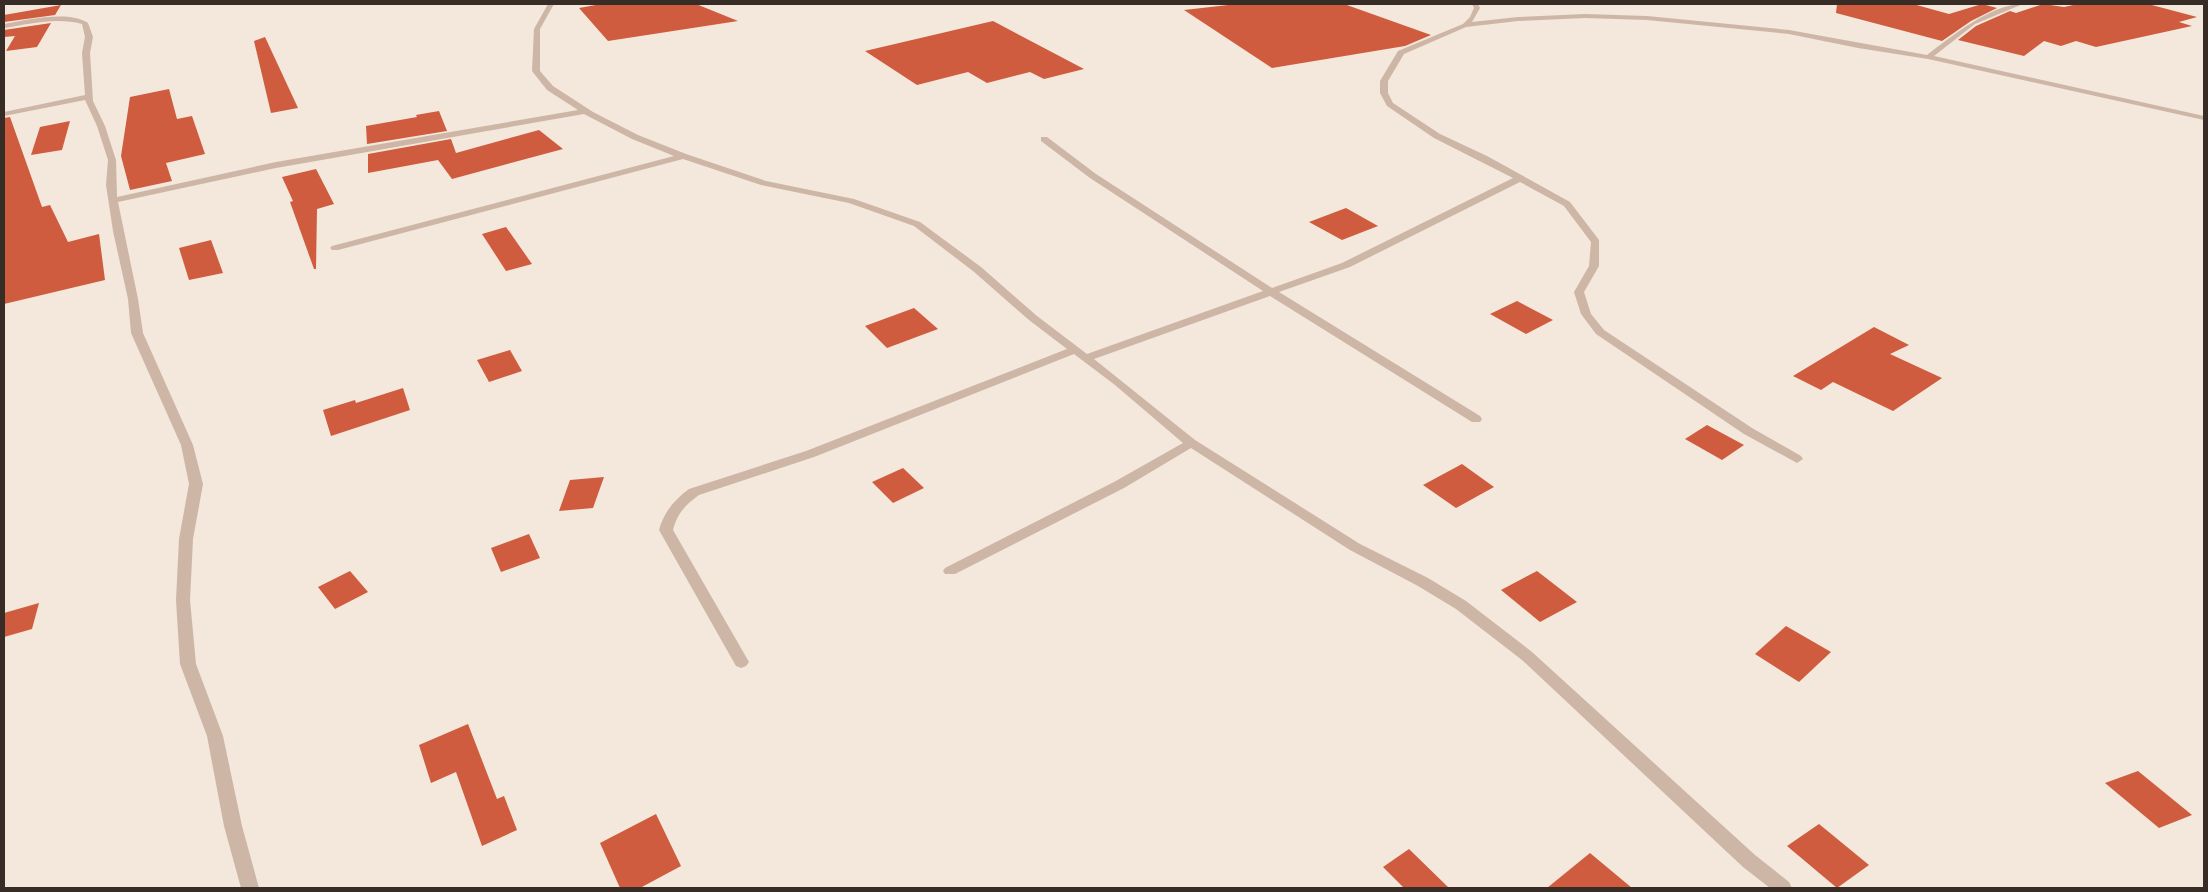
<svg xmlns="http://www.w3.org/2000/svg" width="2208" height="892" font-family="Roboto,sans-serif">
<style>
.building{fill:#cf5c3e}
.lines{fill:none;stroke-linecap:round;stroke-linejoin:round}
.minor{fill:#cdb6a6;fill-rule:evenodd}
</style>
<rect width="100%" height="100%" fill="#f4e7db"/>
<!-- building -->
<g class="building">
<path d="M601,4H696L738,21L608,41L579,8Z"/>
<path d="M1237,4H1344L1431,35L1405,46L1272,68L1184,10Z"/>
<path d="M1837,4H1913L1949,14L1982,4L1997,8L1971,21L1942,41L1836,13Z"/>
<path d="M2043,4L2064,7L2078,4H2148L2197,17L2179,22L2192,26L2096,47L2076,41L2061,46L2044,41L2024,56L1958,40L1976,26L2010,11L2016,13Z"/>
<path d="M61,5L55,15L4,22V15Z"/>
<path d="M993,21L1084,69L1044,79L1030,72L987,83L968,72L917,85L865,51Z"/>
<path d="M51,23L37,47L6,51L15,36L4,37V30Z"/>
<path d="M265,37L298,108L271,113L254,41Z"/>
<path d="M169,89L177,119L192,116L205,154L166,163L172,181L130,190L121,156L130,97Z"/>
<path d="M439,111L447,131L367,144L366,126L417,117L416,115Z"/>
<path d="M10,117L42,207L50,205L68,242L99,234L105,280L4,304V118Z"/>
<path d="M70,121L62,150L31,155L40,127Z"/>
<path d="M539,130L563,149L452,179L438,160L368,173V154L451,139L456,153Z"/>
<path d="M316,169L334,204L317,209L316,269H314L290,202L293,201L282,177Z"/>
<path d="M1346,208L1378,226L1342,240L1309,222Z"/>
<path d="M506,227L532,264L506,271L482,234Z"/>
<path d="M211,240L223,273L189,280L179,248Z"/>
<path d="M1517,301L1553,320L1526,334L1490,314Z"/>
<path d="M914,308L938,329L887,348L865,326Z"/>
<path d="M1874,327L1909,345L1890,354L1942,378L1893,411L1833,382L1821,390L1793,376Z"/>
<path d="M510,350L522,371L489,382L477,360Z"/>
<path d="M403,388L410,410L331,436L323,410L355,400L356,403Z"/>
<path d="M1707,425L1744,445L1722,460L1685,439Z"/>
<path d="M1462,464L1494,487L1456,508L1423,485Z"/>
<path d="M903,468L924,488L893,503L872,482Z"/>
<path d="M604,477L593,508L559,511L570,480Z"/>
<path d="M529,534L540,558L501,572L491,548Z"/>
<path d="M350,571L368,592L335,609L318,587Z"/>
<path d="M1537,571L1577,602L1540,622L1501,590Z"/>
<path d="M39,603L32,629L4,637V613Z"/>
<path d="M1786,626L1831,652L1799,682L1755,654Z"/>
<path d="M468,724L497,799L504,796L517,830L482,846L456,772L431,783L419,745Z"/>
<path d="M2138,771L2192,815L2159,828L2105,783Z"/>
<path d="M656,814L681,866L640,888H620L600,843Z"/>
<path d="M1819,824L1869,865L1837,888L1787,846Z"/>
<path d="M1409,849L1449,888H1404L1383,867Z"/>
<path d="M1590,853L1632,888H1547Z"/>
</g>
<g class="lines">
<!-- minor -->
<path class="minor" d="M548,4H554L540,29V71L553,86L593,112L638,135L686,154L766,181L854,199L920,222L981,267L1037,316L1087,354L1263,291L1090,178L1041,141V137H1047L1096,174L1272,288L1342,263L1513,178L1434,138L1387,106L1380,93V81L1398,51L1463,24L1470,17L1474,8L1472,4H1478L1480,8L1472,22L1518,17L1585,14L1647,16L1789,30L1927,55C1952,36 1991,4 2023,4L1975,24L1934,56L2204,116V120L1928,59L1858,48L1789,34L1647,20L1585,18L1518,21L1466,27L1404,54L1388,81V93L1393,103L1440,134L1487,156L1570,202L1599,240V266L1584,292L1591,314L1604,330L1752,428L1801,456L1803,459L1797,463L1744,434L1596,334L1581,314L1574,292L1589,266L1591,242L1564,206L1520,182L1350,267L1279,292L1480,416L1482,419L1480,422H1472L1270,296L1094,359L1195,440L1360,544L1428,578L1466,601L1532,652L1755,855L1789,882L1792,888H1770L1743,867L1522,660L1456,609L1418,586L1350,550L1191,448L1124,488L955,574H945L943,571L945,568L1114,482L1183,443L1115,385L1074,354L814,457L699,495C685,505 677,514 673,530L749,662L746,666L741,668L736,666L659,530C664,512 674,500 689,489L806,451L1067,349L1029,320L973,271L914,226L849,203L761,185L683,159L338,250H332L330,248L332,246L674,156L632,139L584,114L276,168L118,202L138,299L143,333L193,445L203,484L193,539L190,600L196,664L223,736L242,826L259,888H241L224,826L207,736L180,664L176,600L179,539L189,484L181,445L131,333L128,299L113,231L106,185L108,160L97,126L85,100L4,116V112L85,95L82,53L85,37L82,24C56,17 30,24 4,28V24C27,20 68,10 88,23L93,37L90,53L93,101L105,126L116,160L117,197L276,162L578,110L547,90L532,71L534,29Z"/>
</g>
<!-- border -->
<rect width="2208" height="892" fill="none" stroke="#382c27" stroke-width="10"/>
</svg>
